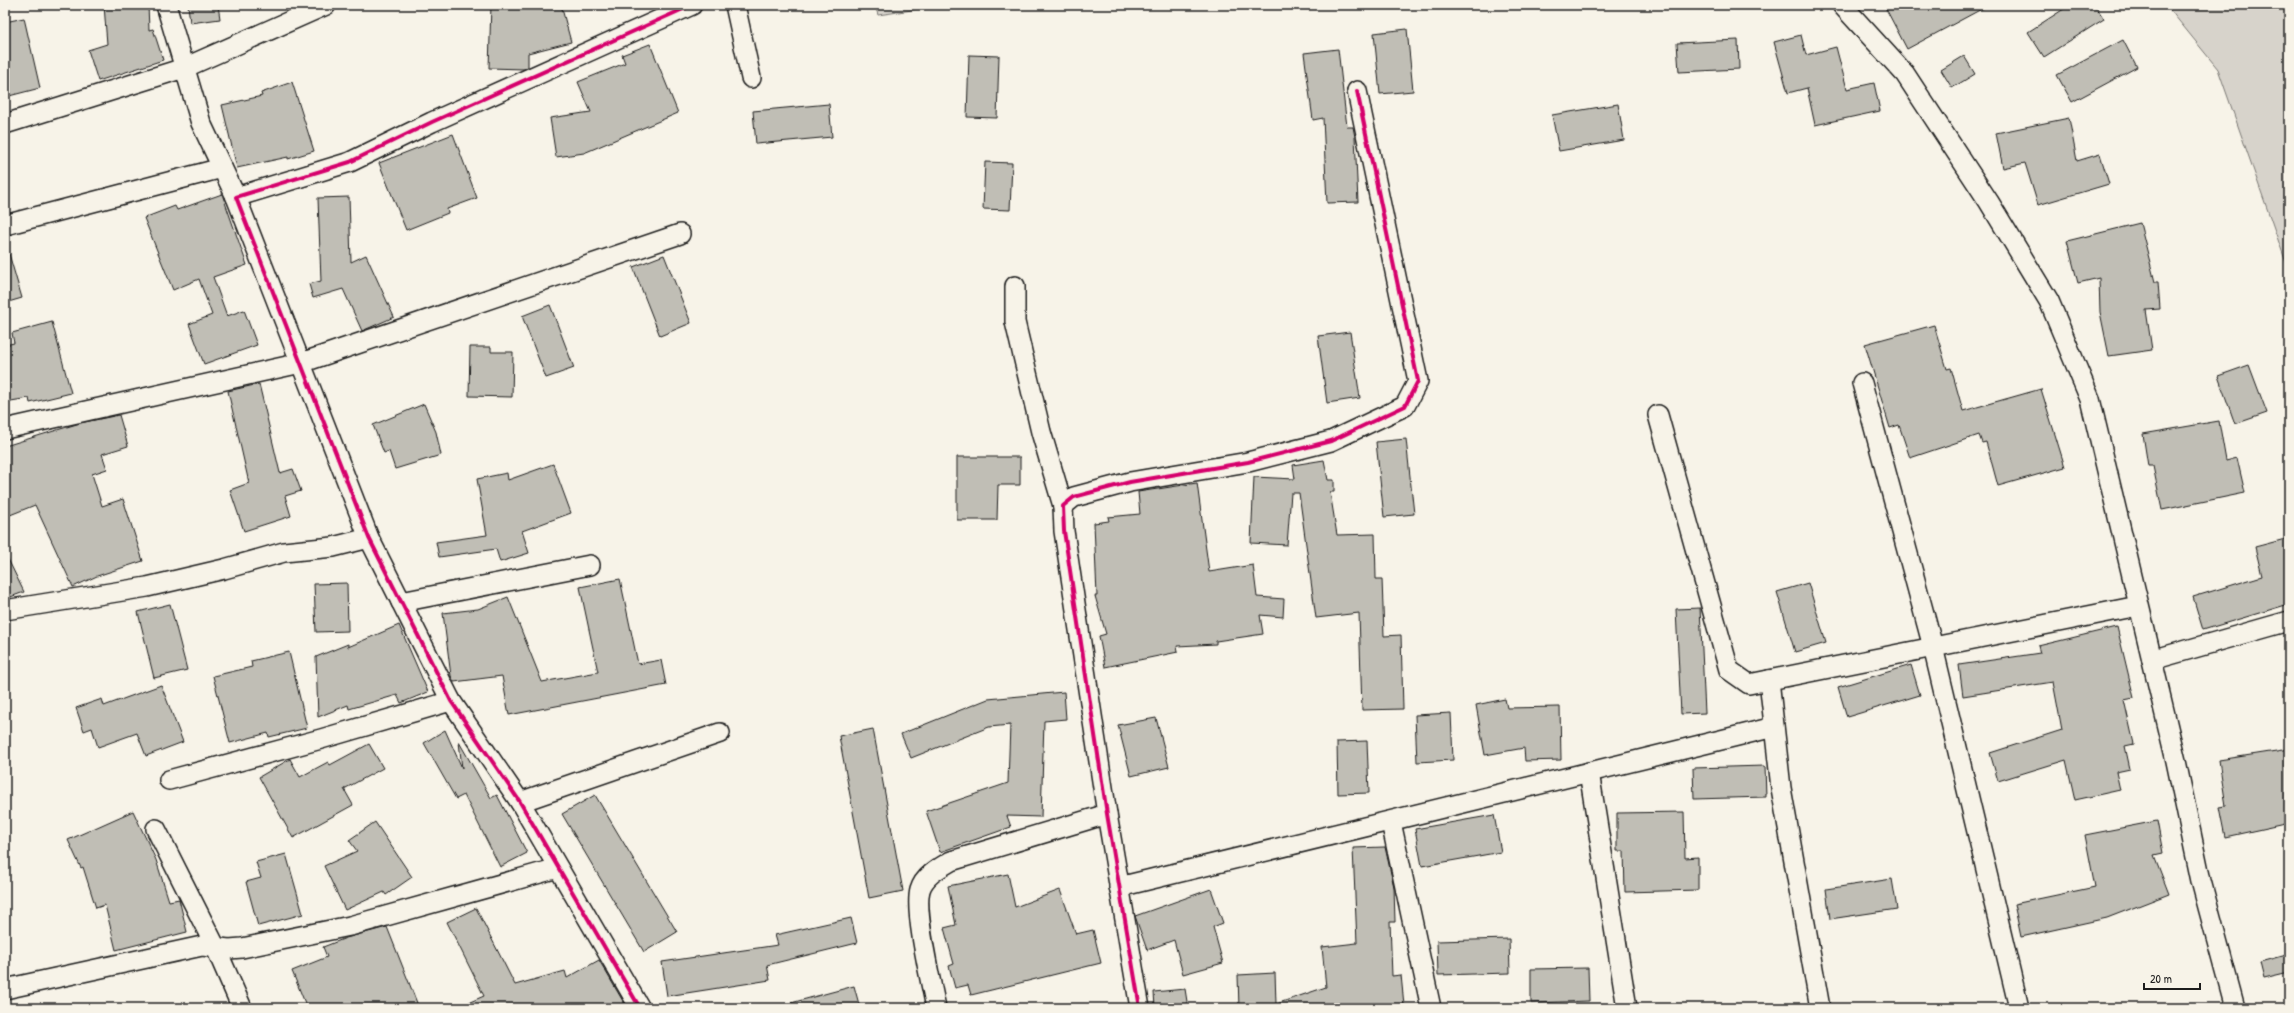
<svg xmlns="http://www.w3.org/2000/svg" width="2294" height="1013" font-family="'Patrick Hand',sans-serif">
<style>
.green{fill:#d7d3cb;stroke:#7a7874}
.building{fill:#c0beb5;stroke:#1c1c1c}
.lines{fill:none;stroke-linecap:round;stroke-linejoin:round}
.minor-casing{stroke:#1c1c1c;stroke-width:22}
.minor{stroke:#f7f3e8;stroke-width:19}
.cycleway-casing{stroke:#f7f3e8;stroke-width:6}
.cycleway{stroke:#d6006c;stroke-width:4}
</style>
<rect width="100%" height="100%" fill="#f7f3e8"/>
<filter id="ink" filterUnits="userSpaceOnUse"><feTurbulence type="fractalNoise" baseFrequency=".025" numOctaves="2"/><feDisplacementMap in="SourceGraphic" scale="8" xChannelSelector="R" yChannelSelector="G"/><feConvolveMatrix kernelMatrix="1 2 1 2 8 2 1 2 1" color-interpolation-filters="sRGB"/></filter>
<g filter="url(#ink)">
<!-- green -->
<g class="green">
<path d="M875,5H946L878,15Z"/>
<path d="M2166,5H2289V271L2218,69Z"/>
</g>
<!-- building -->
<g class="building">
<path d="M104,5H148L149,30L153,29L163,60L98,81L88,50L107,44Z"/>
<path d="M188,5H218L220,19L190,23Z"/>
<path d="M491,5H561L571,42L528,53V67L524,69L489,68Z"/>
<path d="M1884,5H1989L1907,49Z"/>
<path d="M2070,5H2095L2104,19L2044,57L2028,32Z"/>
<path d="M24,18L40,88L9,96L5,81V22Z"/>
<path d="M1407,29L1413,91L1380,94L1374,33Z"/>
<path d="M1801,35L1806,55L1836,47L1847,89L1874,83L1880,111L1815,125L1807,88L1788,93L1774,42Z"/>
<path d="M1738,40L1739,69L1679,72L1677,43Z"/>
<path d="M2123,40L2137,67L2072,102L2057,75Z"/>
<path d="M650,44L678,113L584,153L556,157L550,118L591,112L578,82L625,63L622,55Z"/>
<path d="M1338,49L1347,127H1353L1355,137L1358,202L1327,203L1323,118L1313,120L1304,53Z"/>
<path d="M969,55L999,56L997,118L967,117Z"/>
<path d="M1964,56L1975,74L1952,88L1941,70Z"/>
<path d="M292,82L314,151L288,159V157L237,168L222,105L262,96L261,93Z"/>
<path d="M829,104L832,137L756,144L753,111Z"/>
<path d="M1618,104L1624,140L1559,151L1552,115Z"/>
<path d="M2069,118L2077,161L2100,154L2109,184L2038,205L2025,163L2003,168L1996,133Z"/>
<path d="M453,134L477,198L447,209L448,213L406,230L379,163Z"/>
<path d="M985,162L1012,163L1010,210L983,209Z"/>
<path d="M222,194L247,265L213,277L227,316L244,310L257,345L204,364L189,324L212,315L199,279L173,290L144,218L175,206L177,210Z"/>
<path d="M349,197L351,262L366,255L394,317L362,331L343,289L313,298L309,284L321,281L318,198Z"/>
<path d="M2140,223L2155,282H2158L2160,309L2146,310L2152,350L2109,356L2100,312L2099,278L2078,283L2067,241Z"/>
<path d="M5,254H9L22,298L5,303Z"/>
<path d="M664,255L691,323L660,336L633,267Z"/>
<path d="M550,305L574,368L546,378L522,316Z"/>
<path d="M52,322L71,393L30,403L29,398L5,402V345L14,343L12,333Z"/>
<path d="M1934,325L1947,369L1951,368L1963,411L2041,389L2065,467L1998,486L1986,442L1982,443L1979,435L1910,458L1899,425L1890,428L1865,344Z"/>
<path d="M1350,332L1360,398L1327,403L1318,336Z"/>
<path d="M470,347H491V352H513L512,397L469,396Z"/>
<path d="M2249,365L2267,413L2235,424L2218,376Z"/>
<path d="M259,384L280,473L293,469L301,491L285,496L291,516L244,531L230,490L249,483L228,391Z"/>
<path d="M424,404L436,432L441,455L395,469L389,451L384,453L373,425Z"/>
<path d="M119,415L128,446L102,454L107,469L92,474L102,506L123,499L143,561L97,576L73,587L35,505L5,517V446L80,423Z"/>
<path d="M2219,421L2226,461L2237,458L2245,493L2162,510L2153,466H2148L2143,434Z"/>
<path d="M1406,439L1414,514L1384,517L1376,442Z"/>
<path d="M957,457H1020V485H998L997,520H957Z"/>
<path d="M1324,460L1328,480H1334V492H1330L1337,535L1375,534L1376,579H1382L1384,636L1401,635L1403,709L1362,710L1359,613L1316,618L1299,493H1291L1287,545L1251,543L1254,477L1295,479L1293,465Z"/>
<path d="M553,464L571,513L522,531L529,553L500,562L496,549L439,557L436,542L487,535L477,479L507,473L508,480Z"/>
<path d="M1197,483L1209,572L1253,565L1257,597L1284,599L1283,617L1260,615L1263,634L1216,641V644L1177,646L1178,652L1105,667L1099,636L1106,634L1095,596H1097L1094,523L1109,521L1108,517L1140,514L1138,492Z"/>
<path d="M2289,538V604L2203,630L2193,597L2262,576L2255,547Z"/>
<path d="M5,553L24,592L5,599Z"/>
<path d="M620,579L638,664L661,660L666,685L509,715L502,676L454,682L451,676L443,613L478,609L508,597L542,682L598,672L580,587Z"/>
<path d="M347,583L348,631L316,632L314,584Z"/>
<path d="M1808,583L1826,643L1795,652L1777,592Z"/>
<path d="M170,604L187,670L154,678L138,612Z"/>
<path d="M1700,608L1705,713L1681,714L1676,609Z"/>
<path d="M399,625L428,692L401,703L397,695L349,709L348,705L318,717L316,657L348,644V647Z"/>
<path d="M2117,627L2134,698L2124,700L2134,744L2125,746L2130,769L2116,772L2120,790L2075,800L2066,760L1998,781L1990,753L2062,730L2053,682L1963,696L1959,665L2040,653L2038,646Z"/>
<path d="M289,652L307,728L269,737L268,733L230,743L213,676L252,667L251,661Z"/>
<path d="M1911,665L1920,695L1847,717L1838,687Z"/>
<path d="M161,685L183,742L146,756L137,733L98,747L92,728L84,731L76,708L102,699L104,706Z"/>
<path d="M1064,692L1066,719L1044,721L1041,817L1007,816L1011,827L940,852L926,811L1008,783L1010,725L989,727L911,758L901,734L988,699Z"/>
<path d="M1505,699L1507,708L1560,707L1561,760L1525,761L1524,748L1485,755L1476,705Z"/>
<path d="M1451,713L1453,760L1417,762L1415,715Z"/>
<path d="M1156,718L1169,767L1131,776L1118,725Z"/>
<path d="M873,729L903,891L869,898L839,736Z"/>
<path d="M445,730L462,768L459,742L491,798L497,795L527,853L500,867L464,795L456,799L424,743Z"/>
<path d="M1367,741L1369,793L1338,794L1337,742Z"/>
<path d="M369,744L383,768L344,789L353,805L293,838L259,777L290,759L300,777L328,762L330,765Z"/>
<path d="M2289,749V823L2225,837L2219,807L2226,806L2219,760Z"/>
<path d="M1765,766L1766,797L1694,799L1693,768Z"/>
<path d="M595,795L677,932L644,952L562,814Z"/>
<path d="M133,811L156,860L169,901L179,899L187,932L116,950L105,905L96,908L83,867L81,868L68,840Z"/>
<path d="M1684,812L1685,858L1698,857V890L1625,892L1624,851H1617V813Z"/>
<path d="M1494,815L1501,852L1422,866L1415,829Z"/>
<path d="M2157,821L2163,853L2154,855L2169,894L2107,918L2021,937L2014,904L2095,887L2085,835Z"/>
<path d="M375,822L412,877L386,895L384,892L345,910L324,866L357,851L349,840Z"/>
<path d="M1385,847L1394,887L1395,922H1390L1392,976L1401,975L1404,1005L1375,1008H1239L1238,975L1275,973L1276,1004L1326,987L1322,947L1357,943L1353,848Z"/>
<path d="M286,854L303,914L258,926L246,882L261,878L256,862Z"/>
<path d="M1008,874L1015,907L1060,890L1076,934L1093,930L1101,963L971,995L968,985L955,988L949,966L954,964L944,928L956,925L948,886Z"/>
<path d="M1892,879L1897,909L1830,919L1826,889Z"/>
<path d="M1211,889L1223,923L1213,927L1223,963L1183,974L1174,940L1147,950L1135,916Z"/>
<path d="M476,908L515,985L565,971L567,978L599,960L627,1008H456L484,996L447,922Z"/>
<path d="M851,918L857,943L767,965L770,980L667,996L662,962L778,945L775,935Z"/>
<path d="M387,927L419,1008H307L292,971L327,957L323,947L346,938Z"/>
<path d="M1509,939L1510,973L1438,975L1437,941Z"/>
<path d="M2289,954V972L2264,978L2260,962Z"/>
<path d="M1588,968L1589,1001L1531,1003V969Z"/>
<path d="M854,986L860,1008H792L791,1003Z"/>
<path d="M1185,989L1188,1008H1155L1154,992Z"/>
</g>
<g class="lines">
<defs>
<g id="minor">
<path d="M166,5L201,123L236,197"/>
<path d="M735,5L751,78"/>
<path d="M1842,5L1905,74L1989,202L2049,301L2090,399L2176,761L2201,881L2235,1008"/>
<path d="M5,124L184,68L326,5"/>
<path d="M5,225L222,168"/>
<path d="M1015,286V322L1041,432L1063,506"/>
<path d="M1862,383L1933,647L2019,1008"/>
<path d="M1658,415L1729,670L1749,684L2138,606"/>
<path d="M5,429L301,363L680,234"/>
<path d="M401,602L590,565"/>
<path d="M5,610L147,587L224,569L284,552L333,547L369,538"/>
<path d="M2152,660L2289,621"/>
<path d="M1769,680L1781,788L1820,1008"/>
<path d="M1589,772L1627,1008"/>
<path d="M169,780L321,739L451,701"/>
<path d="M520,802L720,733"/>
<path d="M1391,822L1431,1008"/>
<path d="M156,829L215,946L242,1008"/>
<path d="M1119,887L1774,727"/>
<path d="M5,989L202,946L229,949L242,948L350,926L558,868"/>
<path d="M640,1008L520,802L451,701L369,538L236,197L350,162L432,122L692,5"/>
<path d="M936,1008C931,982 914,912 920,890C924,876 939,868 951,861L1107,814"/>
<path d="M1140,1008L1107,814L1064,531L1063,506L1074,497L1130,482L1248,462L1331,441L1405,406L1418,381L1357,91"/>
</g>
</defs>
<!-- minor casing -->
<use href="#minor" class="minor-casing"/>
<!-- minor -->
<use href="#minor" class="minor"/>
<defs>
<g id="cycleway">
<path d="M640,1008L520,802L451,701L369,538L236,197L350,162L432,122L692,5"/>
<path d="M1140,1008L1107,814L1064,531L1063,506L1074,497L1130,482L1248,462L1331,441L1405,406L1418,381L1357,91"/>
</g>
</defs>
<!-- cycleway casing -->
<use href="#cycleway" class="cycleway-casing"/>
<!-- cycleway -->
<use href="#cycleway" class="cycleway"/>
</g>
</g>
<!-- margin -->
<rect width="2294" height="1013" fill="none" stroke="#f7f3e8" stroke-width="20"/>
<rect x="10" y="10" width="2274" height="993" fill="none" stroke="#1c1c1c" stroke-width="1.5" filter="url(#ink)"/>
<!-- scale -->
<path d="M2144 983v6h56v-6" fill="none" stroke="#1c1c1c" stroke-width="2"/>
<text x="2150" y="983" font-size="12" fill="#1c1c1c" stroke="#f7f3e8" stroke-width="3" paint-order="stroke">20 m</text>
</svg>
